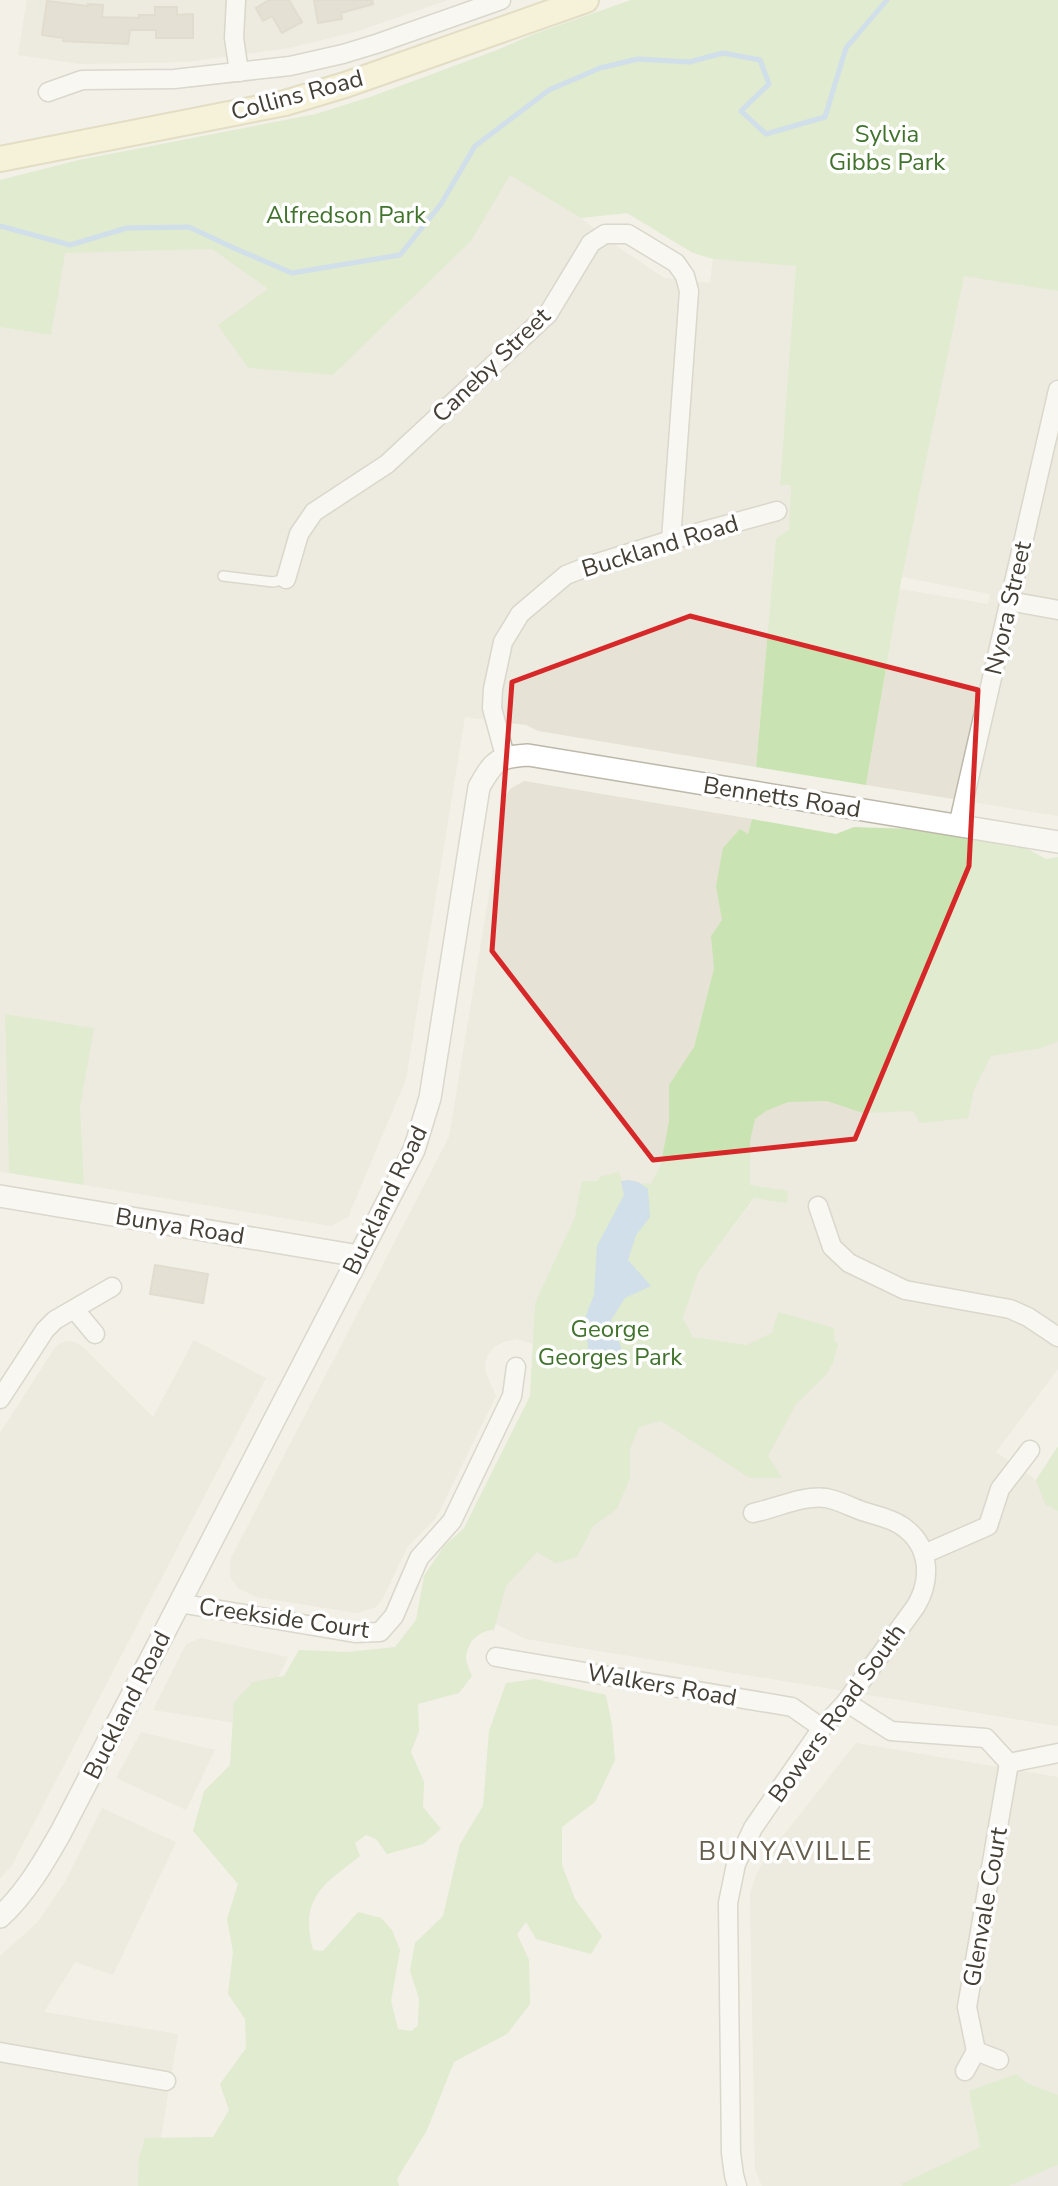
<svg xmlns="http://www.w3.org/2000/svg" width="1058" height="2186" font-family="'Nunito Sans',sans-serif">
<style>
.residential{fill:#e6e2d5}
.industrial{fill:#e4e1db}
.green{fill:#c9e4b2}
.water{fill:#a6c9ec}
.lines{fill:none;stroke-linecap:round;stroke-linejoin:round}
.stream{stroke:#a6c9ec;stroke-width:5}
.building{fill:#d3ccbd;stroke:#cdc5b0;stroke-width:2}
.service-casing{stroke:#bdb8aa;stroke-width:12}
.minor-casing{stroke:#bdb8aa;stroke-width:21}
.tertiary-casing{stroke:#bdb8aa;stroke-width:24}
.secondary-casing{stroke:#cfc598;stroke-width:28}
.service{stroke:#fff;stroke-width:9}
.minor{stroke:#fff;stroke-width:18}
.tertiary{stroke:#fff;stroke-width:21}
.secondary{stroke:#fbf3c8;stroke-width:24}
.marked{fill:none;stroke:#d62828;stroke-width:5;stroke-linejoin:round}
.labels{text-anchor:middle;stroke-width:7;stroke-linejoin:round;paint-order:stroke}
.street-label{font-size:24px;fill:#454036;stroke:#fff}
.park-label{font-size:24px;fill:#41732d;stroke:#fff}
.neighbourhood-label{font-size:26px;letter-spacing:2px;fill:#675f4e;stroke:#fff}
</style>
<rect width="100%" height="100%" fill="#f2f0e7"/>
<!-- residential -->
<g class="residential">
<path d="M27,0H448L355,32L289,48L187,62L81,64L18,55Z"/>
<path d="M510,174L581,218L621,249L664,278L710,283L713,259L796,266L780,484L791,485L789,531L776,538L756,767L538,731L526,725L465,717L406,1079L348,1217L331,1226L84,1185L80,1107L93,1028L5,1014L9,1173L0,1172V327L51,335L64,253L212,249L268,289L248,368L333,375L471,241Z"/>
<path d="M964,275L1058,291V816L866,785L900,589L988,604L990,594L902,577Z"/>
<path d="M524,781L752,819L659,1184L575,1217L535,1303L533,1344L516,1339L503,1342L494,1347L488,1355L485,1363L486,1373L496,1396L436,1518L408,1546L382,1600L376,1607L357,1613L256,1597L238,1588L230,1577L231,1558L449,1137L505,797L510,789Z"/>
<path d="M1058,870V1369L996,1452L1058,1495V1726L526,1639L484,1618L528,1538L646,1411L769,1461L762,1441L769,1348L693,1337L683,1318L698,1273L755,1198L787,1202L742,1184L759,1081Z"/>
<path d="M194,1340L266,1378L12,1865L0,1879V1433L56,1346L63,1342L71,1341L81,1345L153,1417Z"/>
<path d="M201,1638L288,1657L255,1726L153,1710L186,1644Z"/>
<path d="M141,1732L215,1750L186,1810L116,1778Z"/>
<path d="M856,1743L1058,1777V2095L1027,2083L1016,2074L969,2091L980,2147L902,2184L903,2186H762L755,2169L750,1894L756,1875L764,1860Z"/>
<path d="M102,1808L176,1842L113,1975L75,1962L44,2012L178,2034L153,2186H0V1956L37,1923L65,1882Z"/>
</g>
<!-- industrial -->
<path class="industrial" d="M1058,2165V2186H1009Z"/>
<!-- green -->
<g class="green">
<path d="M631,0H1058V291L964,276L901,582L866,785L756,767L776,538L789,530L791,485H780L796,266L713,259L693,253L627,213L581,218L510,175L471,241L333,375L248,368L218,325L268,289L212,249L65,253L51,335L0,327V180L79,160L316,114L373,96L497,50L534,34Z"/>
<path d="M752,819L836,834L854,827L911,829L1026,848L1046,859L1058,857V1041L1041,1048L991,1056L974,1089L968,1118L920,1123L913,1111L863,1113L827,1101L788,1102L766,1111L755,1119L750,1141V1185L788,1191L787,1203L754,1198L698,1273L683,1318L693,1337L747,1345L772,1333L778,1312L834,1328V1340L838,1344L833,1363L825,1376L796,1404L768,1456L782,1478H750L661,1421L639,1427L630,1449V1478L617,1509L593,1526L577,1557L556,1563L537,1552L506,1586L494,1630C479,1630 467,1642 466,1658C466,1663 470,1671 472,1676L459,1693L418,1704L419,1731L411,1752L424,1782L423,1807L441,1829L423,1844L387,1854L376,1839L366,1835L355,1843L360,1856C323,1885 299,1898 313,1950L323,1951L358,1912L381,1918L392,1930L400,1950L391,2001L398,2029L412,2031L418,2025L419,1998L410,1971L415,1943L443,1916L460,1844L483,1806L489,1731L506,1683L535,1679L606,1695L612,1725L615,1760L595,1802L562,1827V1865L575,1899L602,1936L591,1954L536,1939L526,1922L517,1934L529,1960L530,2004L507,2034L454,2062L427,2130L397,2179L399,2186H138L139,2159L145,2138L213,2137L229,2110L220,2084L246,2048L245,2019L228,1994L233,1952L227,1919L238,1884L193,1831L204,1791L230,1765L234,1702L253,1682L284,1676L299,1650L348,1652L395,1647L416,1620L424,1576L444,1546L464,1528L530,1396L535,1303L575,1217L582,1181H597L600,1177L619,1172L622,1182L651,1184L661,1164L669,1121V1085L694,1047L714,968L711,936L722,920L716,886L723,848L740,829L748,834Z"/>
<path d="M5,1014L94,1028L80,1107L84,1185L9,1173Z"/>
<path d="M1058,1446V1511L1045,1504L1036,1480Z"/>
<path d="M1016,2074L1027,2083L1058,2095V2165L1009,2186H903L901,2184L980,2147L969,2091Z"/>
</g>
<!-- water -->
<path class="water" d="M629,1180L638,1182L648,1189L650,1217L636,1235L628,1260L651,1286L625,1298L611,1320L623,1353L621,1366L597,1369L588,1349L586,1315L594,1295L597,1246L624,1195L621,1181Z"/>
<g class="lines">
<!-- stream -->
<path class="stream" d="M0,226L70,245L127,228L189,227L236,249L292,273L400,255L441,204L475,146L549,90L600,68L638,59L689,62L723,53L760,60L769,84L741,111L766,134L825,117L846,48L887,0"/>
</g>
<!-- building -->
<g class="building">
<path d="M269,0H289L302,22L282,33L272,16L263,21L256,8Z"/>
<path d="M314,0H372L373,4L341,13L342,19L318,23Z"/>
<path d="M47,1L88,6V4L103,5L102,17L139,18V15H155V7H177V15L193,14V38H156V30H130L128,44L63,41L64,38L42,35Z"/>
<path d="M155,1265L208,1274L203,1303L150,1294Z"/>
</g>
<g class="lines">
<defs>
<path id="service" d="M223,576L273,582L286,579"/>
<g id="minor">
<path d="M236,0L234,38L239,72"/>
<path d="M48,92L82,80L174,79L290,66L343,54L379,43L501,0"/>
<path d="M286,579L299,534L314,512L387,464L548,314L591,243L605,234H628L676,263L685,276L689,291L671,540"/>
<path d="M1009,601L1058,610"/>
<path d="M505,756L492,708L493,689L503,642L520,614L566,575L594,564L671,540L777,511"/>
<path d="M958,826L1058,390"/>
<path d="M818,1206L832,1247L849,1263L905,1290L1010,1309L1028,1317L1058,1337"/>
<path d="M75,1310L95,1334"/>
<path d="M0,1399L45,1330L55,1320L112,1287"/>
<path d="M924,1554L988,1526L1000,1489L1030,1450"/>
<path d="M179,1603L355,1633L380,1632L394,1616L419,1558L452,1521L512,1396L516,1367"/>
<path d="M496,1657L792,1707L822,1728"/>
<path d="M846,1702L891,1731L986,1738L1009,1763L1058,1753"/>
<path d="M976,2051L967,2007L1009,1763"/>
<path d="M0,2052L166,2081"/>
<path d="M965,2071L976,2051L999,2060"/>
<path d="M737,2186L734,2175L731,2153L728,1903L736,1864L753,1828L822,1728L846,1702L916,1606C932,1579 930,1545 902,1526C891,1518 874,1515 862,1511C851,1507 838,1500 826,1498C802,1495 777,1508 753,1513"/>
</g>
<g id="tertiary">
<path d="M0,1196L359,1256"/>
<path d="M0,1917C26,1893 44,1862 61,1832L414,1150L430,1098L479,787C494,760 498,757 528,755L1058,842"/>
</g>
<path id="secondary" d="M0,159L285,103L345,85L586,0"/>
</defs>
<!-- service casing -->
<use href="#service" class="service-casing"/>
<!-- minor casing -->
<use href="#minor" class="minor-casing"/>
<!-- tertiary casing -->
<use href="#tertiary" class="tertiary-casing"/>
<!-- secondary casing -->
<use href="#secondary" class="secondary-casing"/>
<!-- service -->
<use href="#service" class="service"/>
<!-- minor -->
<use href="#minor" class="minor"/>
<!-- tertiary -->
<use href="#tertiary" class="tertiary"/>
<!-- secondary -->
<use href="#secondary" class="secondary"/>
</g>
<!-- marked area -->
<path d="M0 0H1058V2186H0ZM690,616L978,690L969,866L855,1139L653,1160L492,951L512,682Z" fill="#f2f0e7" fill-opacity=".55" fill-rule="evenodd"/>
<path class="marked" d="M690,616L978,690L969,866L855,1139L653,1160L492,951L512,682Z"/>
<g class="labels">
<!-- street labels -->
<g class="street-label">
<text transform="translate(297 95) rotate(-15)" y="8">Collins Road</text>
<text transform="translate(491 365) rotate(-44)" y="8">Caneby Street</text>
<text transform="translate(660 546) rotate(-17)" y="8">Buckland Road</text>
<text transform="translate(1008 608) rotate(-77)" y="8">Nyora Street</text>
<text transform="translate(782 797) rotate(9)" y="8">Bennetts Road</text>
<text transform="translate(385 1200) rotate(-64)" y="8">Buckland Road</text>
<text transform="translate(180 1226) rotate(9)" y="8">Bunya Road</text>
<text transform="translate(284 1618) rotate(8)" y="8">Creekside Court</text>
<text transform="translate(662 1685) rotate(10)" y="8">Walkers Road</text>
<text transform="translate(127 1705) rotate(-63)" y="8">Buckland Road</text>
<text transform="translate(837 1713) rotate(-54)" y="8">Bowers Road South</text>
<text transform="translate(985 1907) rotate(-80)" y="8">Glenvale Court</text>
</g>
<!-- park labels -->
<g class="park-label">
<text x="887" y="142">Sylvia<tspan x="887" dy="28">Gibbs Park</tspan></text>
<text x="346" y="223">Alfredson Park</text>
<text x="610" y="1337">George<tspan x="610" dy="28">Georges Park</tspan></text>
</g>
<!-- neighbourhood labels -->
<g class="neighbourhood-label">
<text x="786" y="1860">BUNYAVILLE</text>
</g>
</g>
</svg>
